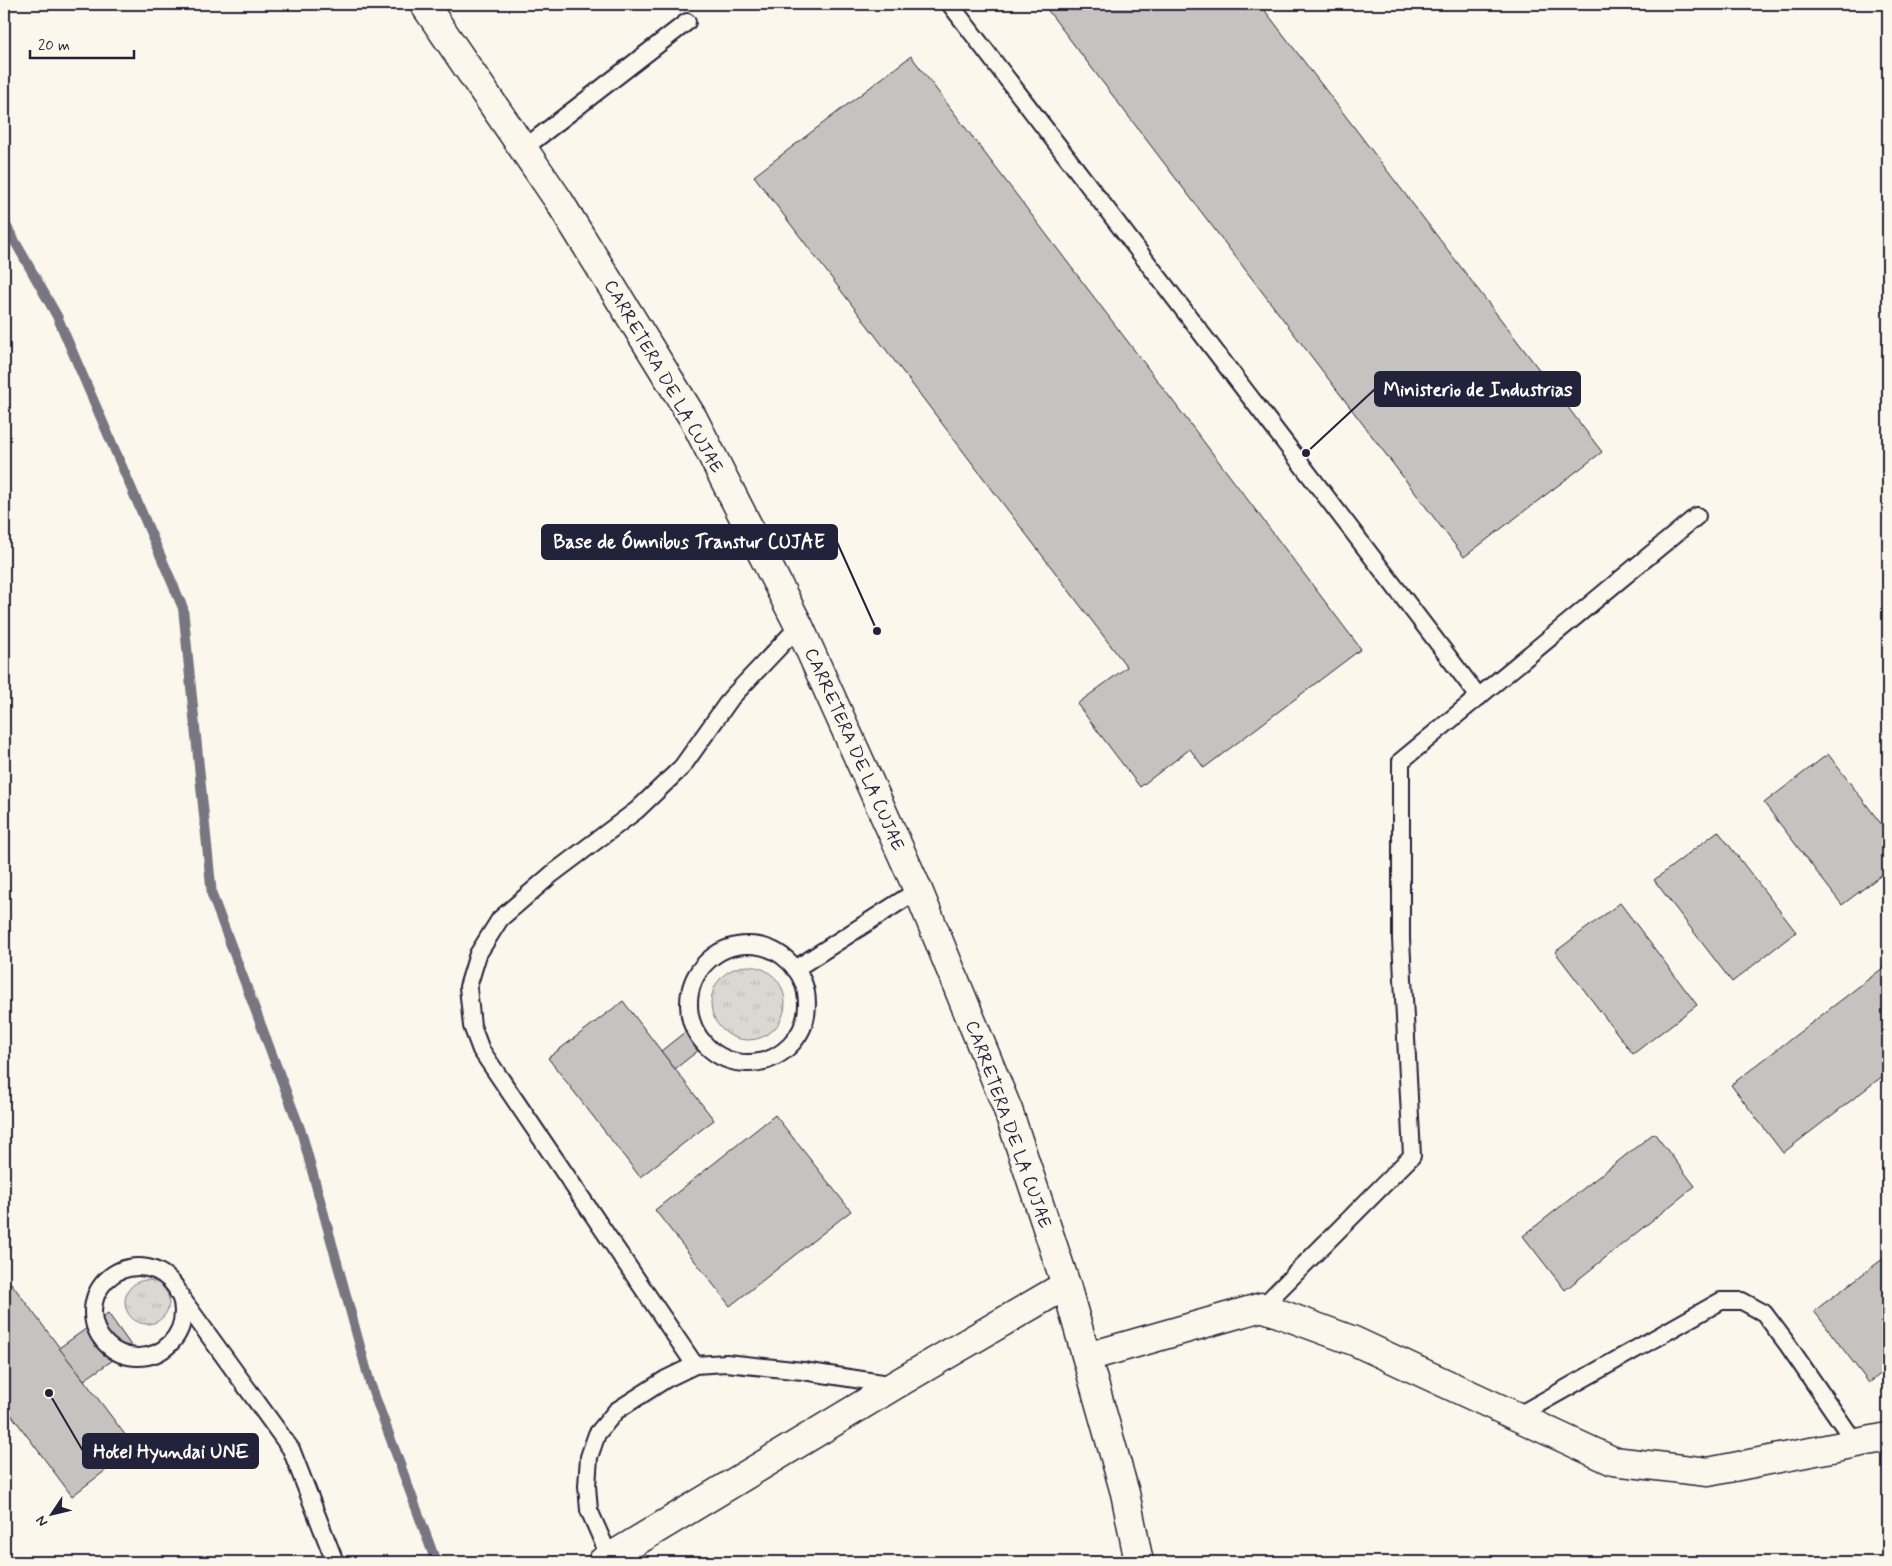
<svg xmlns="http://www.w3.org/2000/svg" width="1892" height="1566" font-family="Mynerve,sans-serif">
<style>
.grass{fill:url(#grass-tufts);stroke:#7e7d87}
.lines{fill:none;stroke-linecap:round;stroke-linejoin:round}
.stream{stroke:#787681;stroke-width:10}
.building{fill:#c6c2c0;stroke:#22223b}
.service-casing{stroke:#22223b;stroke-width:20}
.minor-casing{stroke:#22223b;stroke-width:31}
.trunk-casing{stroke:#22223b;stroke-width:31}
.service{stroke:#fbf7ec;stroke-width:16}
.minor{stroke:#fbf7ec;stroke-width:28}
.trunk{stroke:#fbf7ec;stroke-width:28}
.labels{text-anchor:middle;stroke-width:5;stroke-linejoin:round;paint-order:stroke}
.street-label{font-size:18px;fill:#22223b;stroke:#fbf7ec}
.leader{fill:none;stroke:#22223b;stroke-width:2}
.callout-dot{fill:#22223b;stroke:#fbf7ec;stroke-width:2}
.callout{fill:#22223b;stroke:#22223b;stroke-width:2}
.callout-label{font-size:19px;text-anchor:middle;font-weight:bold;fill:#fff}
</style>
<defs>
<pattern id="grass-tufts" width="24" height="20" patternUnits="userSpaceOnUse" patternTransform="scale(1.25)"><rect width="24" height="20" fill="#dbd8d3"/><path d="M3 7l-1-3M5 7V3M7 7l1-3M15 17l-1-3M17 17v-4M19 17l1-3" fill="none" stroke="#bcb9b6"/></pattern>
</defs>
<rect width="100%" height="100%" fill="#fbf7ec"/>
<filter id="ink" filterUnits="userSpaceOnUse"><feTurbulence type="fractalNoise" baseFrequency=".02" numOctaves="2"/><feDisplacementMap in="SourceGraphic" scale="10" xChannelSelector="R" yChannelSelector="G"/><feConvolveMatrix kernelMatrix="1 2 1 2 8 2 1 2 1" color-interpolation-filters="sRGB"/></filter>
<g filter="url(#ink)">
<!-- grass -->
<g class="grass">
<circle cx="748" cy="1003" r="37"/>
<circle cx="147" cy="1302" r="22"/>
</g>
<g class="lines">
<!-- stream -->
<path class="stream" d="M4,222L57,316L183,608L212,895L302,1134L370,1383L436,1562"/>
</g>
<!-- building -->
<g class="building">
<path d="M1043,4H1260L1602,452L1464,557Z"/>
<path d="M911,56L1361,649L1204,768L1190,749L1140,787L1077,704L1127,667L754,176Z"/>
<path d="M1828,754L1888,833V870L1842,905L1764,803Z"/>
<path d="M1718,831L1796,932L1732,982L1654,880Z"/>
<path d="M1620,903L1697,1005L1633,1054L1555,952Z"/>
<path d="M1888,964V1072L1783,1153L1731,1085Z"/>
<path d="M623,1001L714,1120L640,1177L548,1058Z"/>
<path d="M695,1024L709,1042L675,1069L661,1051Z"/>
<path d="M775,1115L851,1211L730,1306L655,1210Z"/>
<path d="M1654,1133L1695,1186L1565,1290L1523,1236Z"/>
<path d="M1888,1255V1368L1869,1383L1814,1311Z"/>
<path d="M11,1283L135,1448L72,1496L4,1405V1289Z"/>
<path d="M108,1313L132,1347L84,1380L59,1348Z"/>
</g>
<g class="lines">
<defs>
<g id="service">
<path d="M950,4L1479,697"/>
<path d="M523,149L687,22"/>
<circle cx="748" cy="1004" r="59"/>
<path d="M795,969L918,890"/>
<circle cx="138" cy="1312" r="45"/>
<path d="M178,1293L291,1449L335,1562"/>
<path d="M1262,1307L1412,1156L1401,939V761L1697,516"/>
<path d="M695,1365L481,1050L472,1026L468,987L478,954L500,919L552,874L637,810L682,767L731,698L799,626"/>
<path d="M1517,1416L1721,1301H1742L1764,1313L1788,1345L1856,1444"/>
<path d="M610,1558L589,1510L587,1486L589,1457L597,1434L616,1411L666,1379L695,1365L726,1363L803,1371L895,1385"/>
</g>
<g id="minor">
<path d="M1087,1357L1262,1307L1354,1341L1613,1461L1708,1472L1888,1437"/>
<path d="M602,1562L895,1385L1066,1285"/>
</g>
<path id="trunk" d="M424,4L559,201L693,418L799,626L918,890L1008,1110L1066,1285L1125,1493L1139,1562"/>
</defs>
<!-- service casing -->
<use href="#service" class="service-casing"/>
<!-- minor casing -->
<use href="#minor" class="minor-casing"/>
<!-- trunk casing -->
<use href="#trunk" class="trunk-casing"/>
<!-- service -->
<use href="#service" class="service"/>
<!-- minor -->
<use href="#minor" class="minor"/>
<!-- trunk -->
<use href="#trunk" class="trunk"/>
</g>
</g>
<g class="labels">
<!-- street labels -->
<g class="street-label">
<text transform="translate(664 376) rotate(60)" y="6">CARRETERA DE LA CUJAE</text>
<text transform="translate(855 749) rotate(66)" y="6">CARRETERA DE LA CUJAE</text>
<text transform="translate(1009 1124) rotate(70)" y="6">CARRETERA DE LA CUJAE</text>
</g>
</g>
<!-- callouts -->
<path class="leader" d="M1306 453L1375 389M877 631L837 542M49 1393L83 1451"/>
<g class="callout-dot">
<circle cx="1306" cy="453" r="5"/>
<circle cx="877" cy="631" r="5"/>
<circle cx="49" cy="1393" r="5"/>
</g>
<g class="callout">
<rect x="1375" y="372" width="205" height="34" rx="5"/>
<rect x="542" y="525" width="295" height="34" rx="5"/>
<rect x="83" y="1434" width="175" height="34" rx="5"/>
</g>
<g class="callout-label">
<text x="1478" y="396">Ministerio de Industrias</text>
<text x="689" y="548">Base de Ómnibus Transtur CUJAE</text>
<text x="171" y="1458">Hotel Hyundai UNE</text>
</g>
<!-- margin -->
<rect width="1892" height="1566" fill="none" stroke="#fbf7ec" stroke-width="20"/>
<rect x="10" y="10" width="1872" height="1546" fill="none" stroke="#22223b" stroke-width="2" filter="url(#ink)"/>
<!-- north arrow -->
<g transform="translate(52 1514) rotate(235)" stroke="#fbf7ec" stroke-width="4" paint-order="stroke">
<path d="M0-4L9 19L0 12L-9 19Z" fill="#22223b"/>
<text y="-8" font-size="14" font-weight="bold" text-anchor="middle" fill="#22223b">N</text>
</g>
<!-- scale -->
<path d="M30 50v8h104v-8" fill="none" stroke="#22223b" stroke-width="2.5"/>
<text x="38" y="50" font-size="15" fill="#22223b" stroke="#fbf7ec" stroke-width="4" paint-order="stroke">20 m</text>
</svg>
